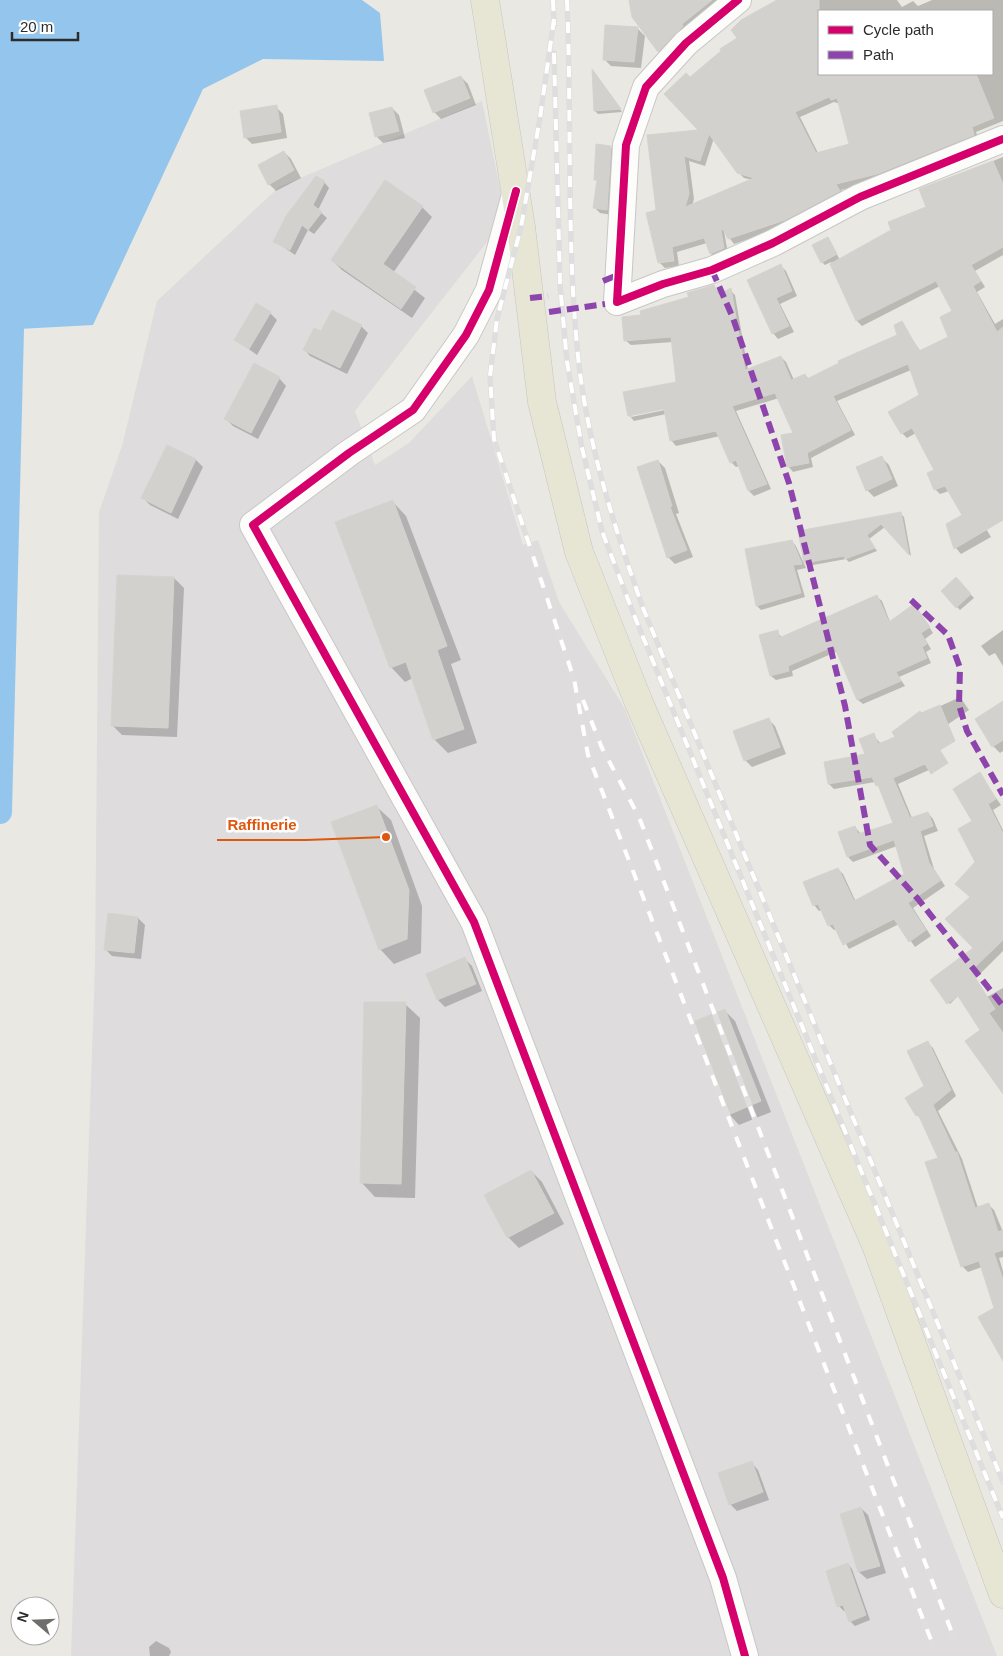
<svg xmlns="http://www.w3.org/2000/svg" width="1003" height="1656" font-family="Helvetica,sans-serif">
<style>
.industrial{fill:#dfdcdd}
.water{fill:#94c6ed}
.shadow{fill:#0003;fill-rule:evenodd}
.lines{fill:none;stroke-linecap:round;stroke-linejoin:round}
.canal{stroke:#94c6ed;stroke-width:24}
.building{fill:#d3d1cd;stroke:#d5d3ce;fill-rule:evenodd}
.minor-casing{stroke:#c8c7c7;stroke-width:28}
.major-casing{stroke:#c6c5c2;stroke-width:29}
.minor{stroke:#fcfcfb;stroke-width:26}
.major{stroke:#e7e6d4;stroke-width:28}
.rail-casing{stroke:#dededf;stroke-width:5.5}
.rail{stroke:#fff;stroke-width:4;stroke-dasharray:11;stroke-linecap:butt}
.quiet{stroke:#8e44ad;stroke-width:6;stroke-dasharray:12 6;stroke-linecap:butt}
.cycleway-casing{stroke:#fff;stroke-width:11}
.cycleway{stroke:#d6006c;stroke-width:8}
.leader{fill:none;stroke:#df570e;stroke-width:2}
.callout-dot{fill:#df570e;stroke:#fff;stroke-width:2}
.callout-label{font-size:15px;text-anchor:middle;font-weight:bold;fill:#df570e;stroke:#fff;stroke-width:5;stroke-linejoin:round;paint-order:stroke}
</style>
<rect width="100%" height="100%" fill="#eae8e2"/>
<!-- industrial -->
<path class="industrial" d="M482,101L501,193L494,233L355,411L375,465L409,443L472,376L523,545L538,540L559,602L625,709L997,1656H71L95,965L99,512L122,446L157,301L279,187Z"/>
<!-- water -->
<path class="water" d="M0,0H362L380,13L384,61L263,59L203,89L93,325L0,330Z"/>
<!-- shadow -->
<g class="shadow">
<path d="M646,0H720L663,55L659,51Z"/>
<path d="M795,0H897L902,7L913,1L918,6L932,0H1003V121L976,132L979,140L883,179L841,190L844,196L790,225L734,244L724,231L728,254L717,259L711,254L707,243L677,252L679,266L665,268L660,263L657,211L649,136L701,131L690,79ZM819,11H992V74H819ZM834,102L840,104L850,145L818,153L800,117ZM714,138L738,172L744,178L752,180L692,206L694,199L689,161L705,166Z"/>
<path d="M606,27L638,29L645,36L641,68L611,66L604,59Z"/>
<path d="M595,73L622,112L598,114L595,111Z"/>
<path d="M461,77L468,84L476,105L441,119L434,112Z"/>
<path d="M276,107L283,114L287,138L252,144L245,137Z"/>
<path d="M392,108L399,115L405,138L383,143L376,136Z"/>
<path d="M610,147L616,152L612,215L600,213L594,207L598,182L595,179Z"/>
<path d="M284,152L291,159L301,178L276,191L269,184Z"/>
<path d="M1003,157V255L975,271L985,287L977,292L995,324L1003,319V499L979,517L991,537L961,554L956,548L947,525L966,515L949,491L940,494L935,489V471L916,433L907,438L902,433L920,395L911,370L837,401L855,435L811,458L813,467L793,472L788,466L795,434L779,398L736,411L771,489L754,496L749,491L739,466L736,467L731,462L720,436L676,446L671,440L666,414L634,421L629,415L678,383L673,342L631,345L625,340L643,316L714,286L720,295L730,290L735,295L748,370L781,357L786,362L794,380L805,375L809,379L899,336L901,323L921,352L949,337L954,312L940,286L862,326L857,321L831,262L825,265L822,262L828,238L840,260L893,231L928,207L920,190ZM670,407V409L631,417V414Z"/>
<path d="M324,182L329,188L318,210L327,218L314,234L308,230L295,255L275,241Z"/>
<path d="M422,207L432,217L393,273L425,298L412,318L342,270L332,260Z"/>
<path d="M780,265L786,271L797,296L780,304L794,332L778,339L773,333L748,280Z"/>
<path d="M333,312L361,326L368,333L347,374L310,356L304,349L322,333Z"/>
<path d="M270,313L277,320L257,355L236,340Z"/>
<path d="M279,378L286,386L258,439L233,426L226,419Z"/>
<path d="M168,447L196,460L203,467L178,519L150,505L143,498Z"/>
<path d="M882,458L889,465L898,486L874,497L867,490Z"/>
<path d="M658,461L665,468L679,513L676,514L693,557L675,564L668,557Z"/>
<path d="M392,501L406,516L461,660L451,664L477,743L448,753L434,739L413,678L405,682L391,667Z"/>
<path d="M901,514L904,517L911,556L885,527L869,539L877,551L849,562L846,559L808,566L805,563Z"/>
<path d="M792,541L796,546L806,568L797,570L805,597L761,610L757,606L747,550Z"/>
<path d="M174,578L184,588L177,737L122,735L112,725Z"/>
<path d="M959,582L974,598L960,610L942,591Z"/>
<path d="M877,597L882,601L890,622L919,611L933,633L925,639L931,649L926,652L931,663L899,677L905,686L863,704L858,700L838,651L792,671L793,676L776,680L771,676L777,632L782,638Z"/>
<path d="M1003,630V666L995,653L989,656L981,646Z"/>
<path d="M960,697L969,710L916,746L931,769L898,784L912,818L928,813L933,819L938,831L924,836L934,869L945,886L913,908L931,936L915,947L899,924L849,949L837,929L834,930L829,925L822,910L819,911L814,905L838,869L843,874L856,902L906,875L897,846L853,862L848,857L855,827L861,834L895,824L881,789L875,782L834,789L829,784L867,755L873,735L881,744L897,737L921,715Z"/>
<path d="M1003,716V751L1000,753L993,746Z"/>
<path d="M768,719L775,726L786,754L752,767L745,760Z"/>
<path d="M984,781L1001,805L993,810L1003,830V951L950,1004L944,998L974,949L971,898L977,862L974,822Z"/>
<path d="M376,806L391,820L422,906L421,953L394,964L380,949Z"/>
<path d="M138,918L145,925L141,959L112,956L105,949Z"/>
<path d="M465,959L472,966L482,991L445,1007L438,1000L427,974Z"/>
<path d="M1003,988V1088L982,1030L967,1008Z"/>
<path d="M405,1004L420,1018L415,1198L375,1197L361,1182Z"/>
<path d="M724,1010L735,1021L771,1112L739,1125L729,1114Z"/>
<path d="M928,1043L933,1048L956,1096L938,1111L962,1159L978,1208L989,1205L994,1210L1003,1232V1257L999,1258L1003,1271V1285L982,1267L968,1272L962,1266L940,1159L922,1120L917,1115L926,1087Z"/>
<path d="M531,1171L542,1182L564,1224L519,1248L508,1237Z"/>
<path d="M751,1462L758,1470L769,1500L737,1511L730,1504Z"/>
<path d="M861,1508L868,1515L886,1573L867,1579L859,1572L842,1514Z"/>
<path d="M848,1564L852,1569L870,1620L855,1626L850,1621L846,1611H844L839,1606Z"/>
<path d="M156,1641L169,1648L171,1652L169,1656H150L149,1647Z"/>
</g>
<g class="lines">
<!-- canal -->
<path class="canal" d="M0,812L12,329"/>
</g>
<!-- building -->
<g class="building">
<path d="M629,0H712L682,24L683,26L658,52L632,17Z"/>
<path d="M777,0H819V74H976L994,118L972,127L974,135L877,174L836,184L840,191L785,220L728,239L723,229L721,230L724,248L710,254L704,238L672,247L674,261L658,263L646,213L656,210L647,135L698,130L664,94L686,73L690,77L721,51L720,49L737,38L731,30L741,20ZM829,97L831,100L837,98L849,144L816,153L795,112ZM709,134L737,173L754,178L685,207L689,194L684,156L700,161Z"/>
<path d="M605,25L638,27L634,62L603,60Z"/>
<path d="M592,69L621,109L594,111Z"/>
<path d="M461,76L470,98L433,113L424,90Z"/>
<path d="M277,105L281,132L244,138L240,111Z"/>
<path d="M392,107L399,131L375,137L369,113Z"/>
<path d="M596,144L611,146L607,210L593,208L597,180H594Z"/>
<path d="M284,151L294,170L268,185L258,165Z"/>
<path d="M993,161L1003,184V247L971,265L981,281L973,286L997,332L1003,327V520L954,549L946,524L962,515L945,486L934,490L927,473L934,470L912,428L901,434L888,412L919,395L908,364L833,396L851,430L807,453L809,463L787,467L781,435L793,433L775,393L732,406L767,484L748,491L736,460L730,463L716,431L670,441L664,409L628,416L623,392L676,382L671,337L624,341L622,317L641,315L640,311L689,297L687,293L714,285L718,295L731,288L745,370L781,356L791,380L805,374L807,379L839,363L838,361L897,335L894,325L902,321L919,351L948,337L940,317L952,311L936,281L856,321L830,264L891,230L888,222L926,207L919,189Z"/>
<path d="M316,176L325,181L313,205L322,212L308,230L302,225L290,250L273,242L286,216Z"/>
<path d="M385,180L423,206L383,264L416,287L401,309L331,260Z"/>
<path d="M828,237L837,254L821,263L812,245Z"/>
<path d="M781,264L792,291L776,298L789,326L772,334L747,280Z"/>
<path d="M256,303L271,312L249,349L234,340Z"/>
<path d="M332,310L362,325L340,368L303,350L314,328L321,331Z"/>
<path d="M254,363L280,377L251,433L224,419Z"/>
<path d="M167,445L196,459L171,513L141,498Z"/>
<path d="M882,456L892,479L866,491L856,467Z"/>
<path d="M658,460L672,506L670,507L687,550L667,558L637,467Z"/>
<path d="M393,500L447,646L437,650L464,729L433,740L406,662L390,668L335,522Z"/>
<path d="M901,512L909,555L881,524L867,535L875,548L845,559L844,556L804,563L798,531Z"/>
<path d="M792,540L802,564L793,565L801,593L756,606L745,549Z"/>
<path d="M117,575L174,577L168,728L111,726Z"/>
<path d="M956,577L971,594L956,608L941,591Z"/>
<path d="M877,595L889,622L914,604L930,627L921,633L927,644L922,647L927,658L896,672L901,681L857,700L834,646L788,666L789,671L770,676L759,635L778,630L779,638Z"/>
<path d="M1003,701V740L992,747L975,719Z"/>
<path d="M940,705L955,741L940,750L948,763L931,774L925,764L893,778L910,818L928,812L933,826L920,831L929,863L941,880L908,903L926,930L909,942L894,919L843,945L833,924L828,926L818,904L813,906L803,882L838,868L854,901L904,874L894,840L847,857L838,832L855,826L858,834L893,823L878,785L876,786L872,777L828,784L824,762L865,754L859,739L874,733L878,744L895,737L892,732L920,711L921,713Z"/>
<path d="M769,718L780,747L744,761L733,731Z"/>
<path d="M980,772L996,799L988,804L1003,833V940L971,971L995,1009L989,1013L1003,1033V1094L965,1041L980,1030L958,996L947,1004L930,980L973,948L945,919L970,897L955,884L975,862L958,829L972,821L953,789Z"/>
<path d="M377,805L409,890L407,939L379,950L331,822Z"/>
<path d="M108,913L138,917L134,953L104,950Z"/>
<path d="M465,957L476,984L437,1000L426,974Z"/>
<path d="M364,1002H406L401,1184L360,1183Z"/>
<path d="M725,1009L761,1101L728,1115L690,1023Z"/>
<path d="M928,1041L951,1090L933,1105L955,1152H957L975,1208L989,1203L998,1232L1003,1230V1250L994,1253L1003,1280V1361L978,1317L994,1308L979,1261L961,1267L925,1162L938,1158L918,1114L916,1116L905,1098L924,1086L907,1051Z"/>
<path d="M531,1170L554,1213L507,1238L484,1195Z"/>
<path d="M752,1461L763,1492L729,1505L718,1473Z"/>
<path d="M861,1507L880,1566L858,1572L840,1514Z"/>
<path d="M848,1563L866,1615L849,1622L843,1605L837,1607L826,1571Z"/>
</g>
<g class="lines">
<defs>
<g id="minor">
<path d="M738,0L686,43L646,87L626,145L617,302L663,284L712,270L773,243L860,197L1003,139"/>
<path d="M516,191L489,290L466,335L413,410L349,453L253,525L474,922L723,1578L745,1656"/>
</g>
<path id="major" d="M485,0L521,227L542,402L579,552L639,703L876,1245L1003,1594"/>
</defs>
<!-- minor casing -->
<use href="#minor" class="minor-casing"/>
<!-- major casing -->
<use href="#major" class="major-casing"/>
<!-- minor -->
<use href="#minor" class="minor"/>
<!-- major -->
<use href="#major" class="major"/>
<defs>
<g id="rail">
<path d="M553,0L554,25"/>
<path d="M567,0C572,119 566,238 578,356C587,443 614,526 643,608L1003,1482"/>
<path d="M554,19L540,118L521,227L497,319L490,376L494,439L574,679L588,755L933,1645"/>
<path d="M554,53L560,284L567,362L582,448L602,531L632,610L1003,1518"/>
<path d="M583,700L602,748L639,817L954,1638"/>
</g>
</defs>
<!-- rail casing -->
<use href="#rail" class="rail-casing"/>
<!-- rail -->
<use href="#rail" class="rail"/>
<!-- quiet -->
<g class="quiet">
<path d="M712,270L733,318L789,483L845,706L870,845L918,899L1003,1006"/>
<path d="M603,281L620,274"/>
<path d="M530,298L548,296"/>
<path d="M549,312L605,304"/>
<path d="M911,600L948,635L960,668L959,705L967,731L1003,795"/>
</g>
<defs>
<g id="cycleway">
<path d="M738,0L686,43L646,87L626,145L617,302L663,284L712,270L773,243L860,197L1003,139"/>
<path d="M516,191L489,290L466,335L413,410L349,453L253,525L474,922L723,1578L745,1656"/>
</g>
</defs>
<!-- cycleway casing -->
<use href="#cycleway" class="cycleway-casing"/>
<!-- cycleway -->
<use href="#cycleway" class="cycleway"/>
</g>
<!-- callouts -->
<path class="leader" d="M386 837L306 840H217"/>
<circle class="callout-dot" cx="386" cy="837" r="5"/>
<g class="callout-label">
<text x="262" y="830">Raffinerie</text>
</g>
<!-- legend -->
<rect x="818" y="10" width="175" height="65" fill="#ffffff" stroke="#ababab"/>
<rect x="828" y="26" width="25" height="8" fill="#d6006c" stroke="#ababab"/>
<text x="863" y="35" font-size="15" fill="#2c2c2c">Cycle path</text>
<rect x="828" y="51" width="25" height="8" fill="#8e44ad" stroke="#ababab"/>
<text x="863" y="60" font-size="15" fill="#2c2c2c">Path</text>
<!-- north arrow -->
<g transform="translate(35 1621) rotate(289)"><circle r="24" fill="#ffffff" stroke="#ababab"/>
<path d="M0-4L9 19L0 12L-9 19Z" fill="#6e6e6c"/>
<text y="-8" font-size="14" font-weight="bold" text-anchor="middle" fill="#2c2c2c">N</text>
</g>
<!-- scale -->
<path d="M12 32v8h66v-8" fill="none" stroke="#2c2c2c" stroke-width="2.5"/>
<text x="20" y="32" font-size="15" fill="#2c2c2c" stroke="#ffffff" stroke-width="4" paint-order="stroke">20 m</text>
</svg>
